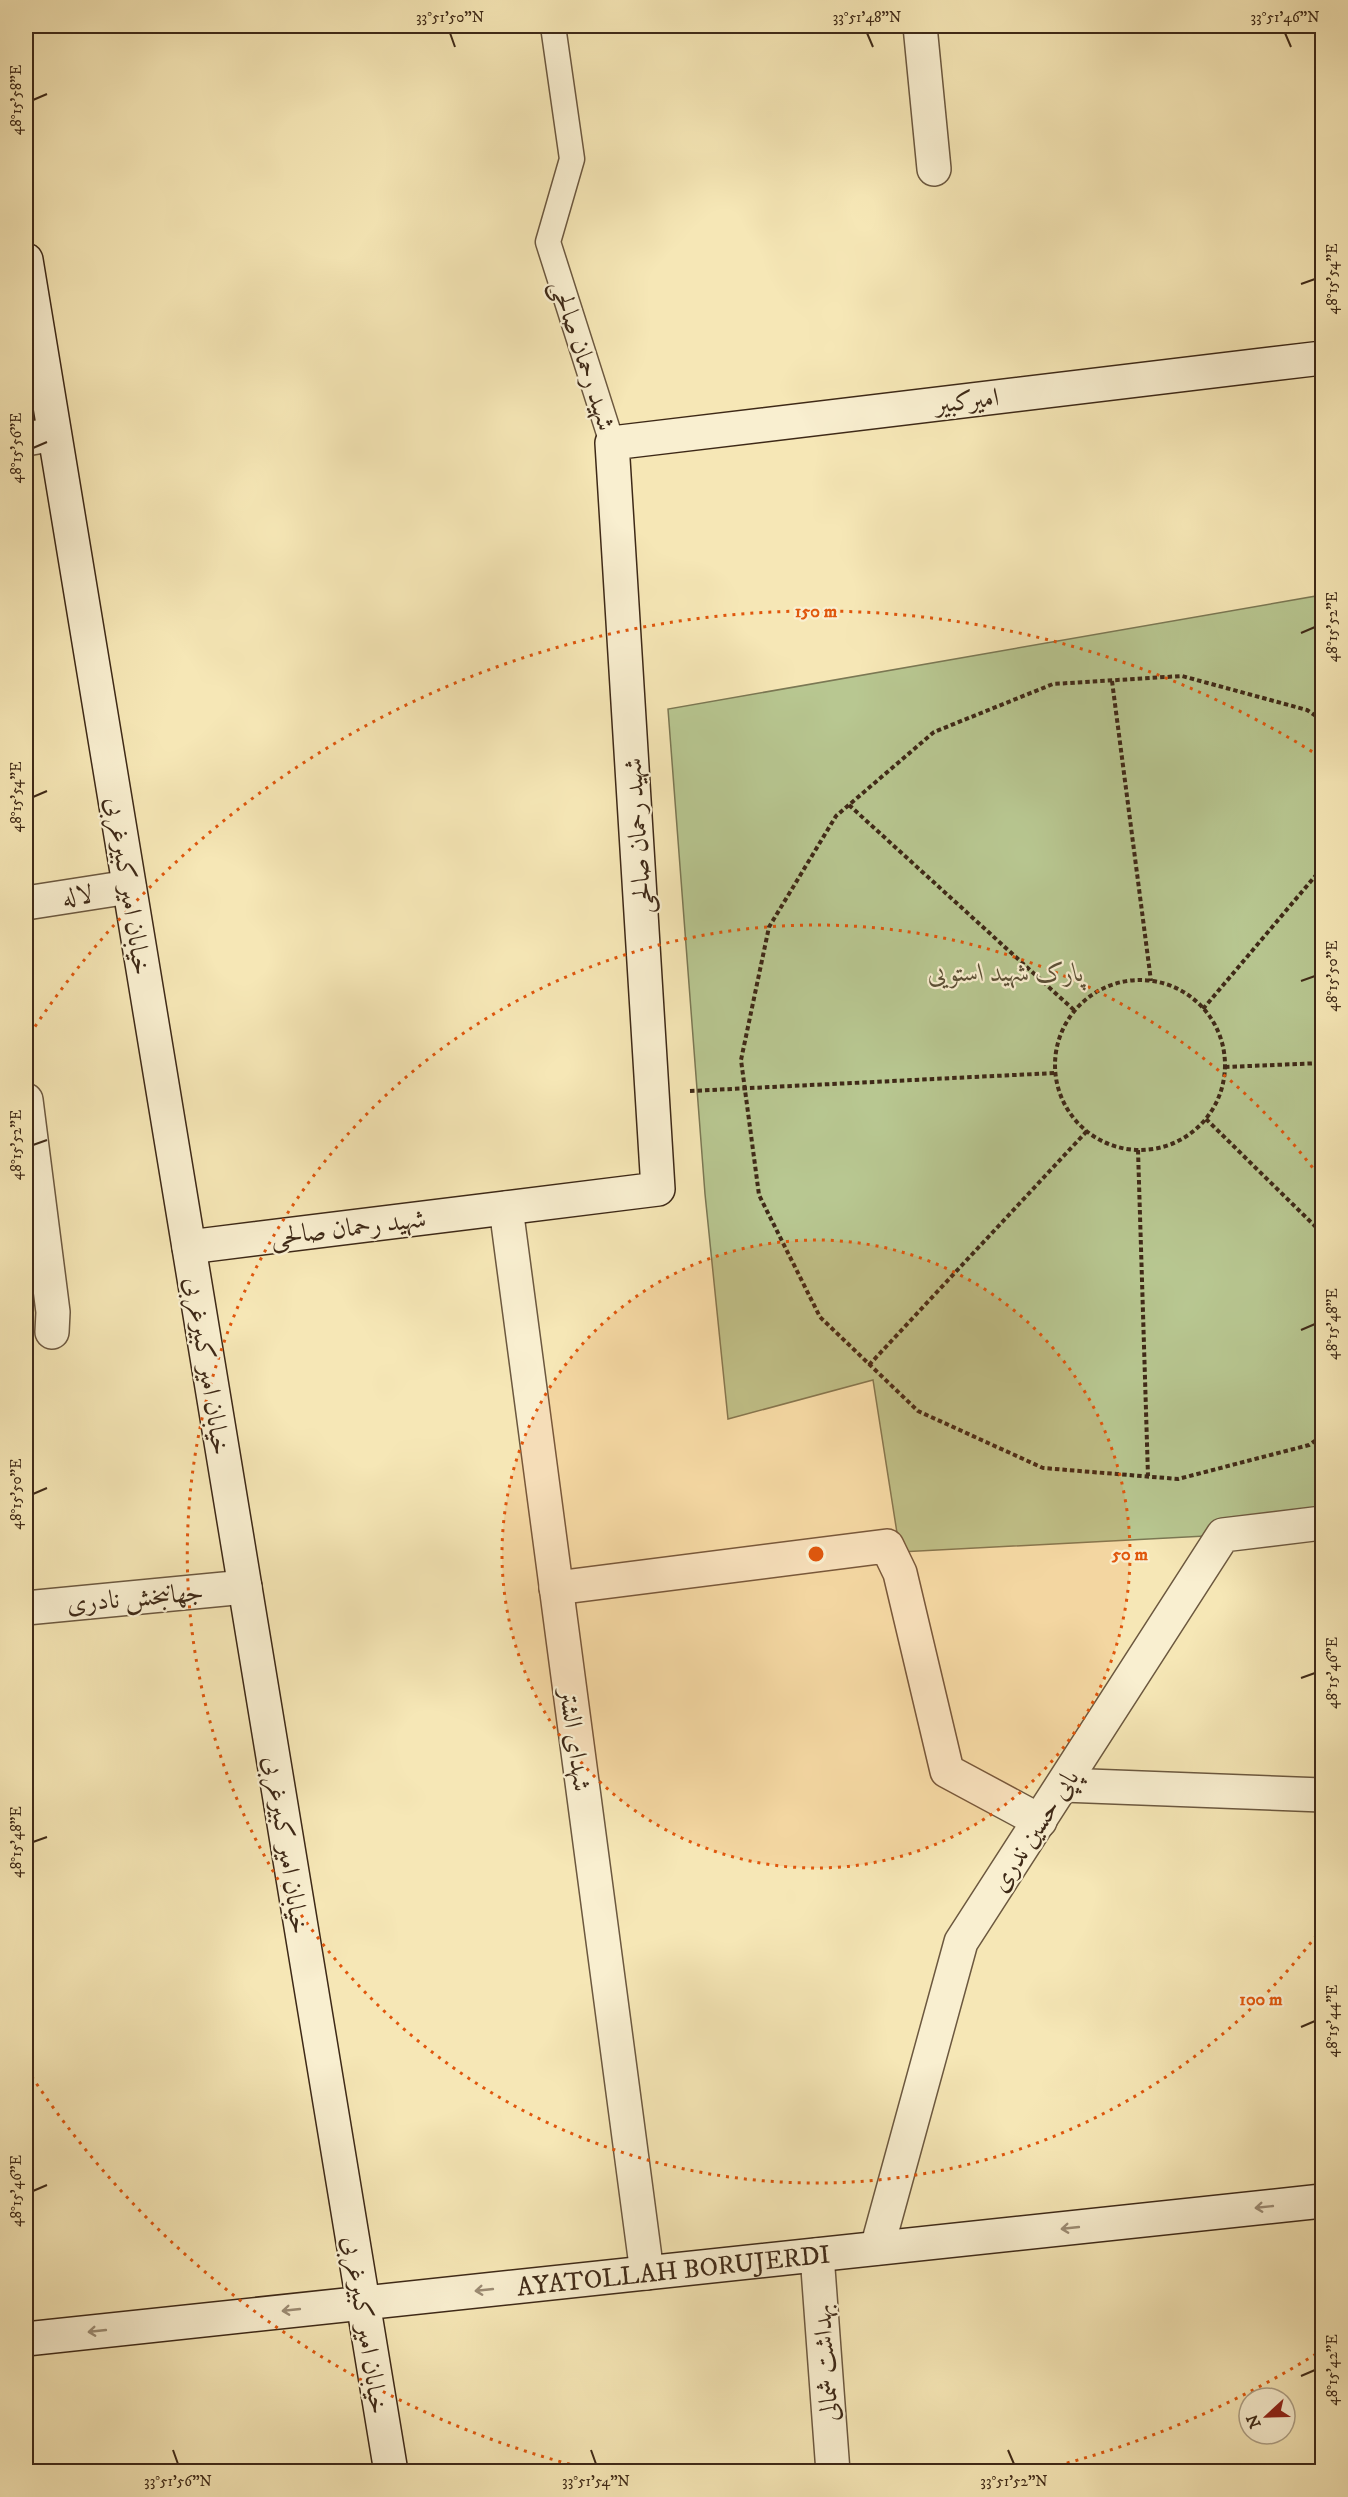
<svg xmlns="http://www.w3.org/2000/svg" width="1348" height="2497" font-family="'IM FELL DW Pica',Amiri,serif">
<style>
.green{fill:#b8c791;stroke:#7b7854;stroke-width:1.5}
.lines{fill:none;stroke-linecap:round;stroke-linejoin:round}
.lane-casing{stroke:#6c583f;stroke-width:27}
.street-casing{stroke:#6c583f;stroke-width:36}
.secondary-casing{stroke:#3e2917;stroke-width:36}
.path{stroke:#3e2917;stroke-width:4;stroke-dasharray:4.5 3;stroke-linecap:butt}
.lane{stroke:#f9efd0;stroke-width:24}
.street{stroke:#f9efd0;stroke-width:33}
.secondary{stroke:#f9efd0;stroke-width:33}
.oneway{stroke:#9c8c74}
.ticks{fill:none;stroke:#3e2917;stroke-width:2}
.ring{fill:none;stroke:#e0570d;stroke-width:3;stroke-dasharray:3 6}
.labels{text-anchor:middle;stroke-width:4.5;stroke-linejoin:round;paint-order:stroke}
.street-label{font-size:26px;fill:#3e2917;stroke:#f9efd0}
.park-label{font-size:26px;font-style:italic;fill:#5c5036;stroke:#f9efd0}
.centre{fill:#e0570d;stroke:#f9efd0;stroke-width:3}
.ring-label{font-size:18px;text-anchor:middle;font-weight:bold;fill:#e0570d;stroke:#f9efd0;stroke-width:4.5;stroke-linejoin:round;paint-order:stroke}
.neatline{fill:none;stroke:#3e2917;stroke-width:2}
.ticks-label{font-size:15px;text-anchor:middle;fill:#3e2917}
</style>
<rect width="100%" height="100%" fill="#f6e7b6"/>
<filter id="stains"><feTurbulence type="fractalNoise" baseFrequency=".00333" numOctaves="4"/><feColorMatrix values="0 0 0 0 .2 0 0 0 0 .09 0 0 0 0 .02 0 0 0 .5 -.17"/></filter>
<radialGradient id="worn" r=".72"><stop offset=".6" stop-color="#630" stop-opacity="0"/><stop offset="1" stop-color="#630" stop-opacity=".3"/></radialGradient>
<!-- green -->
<path class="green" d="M1322,595V1530L900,1552L873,1380L728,1419L705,1194L668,709Z"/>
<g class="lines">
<defs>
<path id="lane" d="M553,26L572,159L548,242L612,443"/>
<g id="street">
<path d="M920,26L934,169"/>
<path d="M26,439L54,434"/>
<path d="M26,903L129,887"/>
<path d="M26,1100L53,1312L52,1332"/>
<path d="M506,1208L647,2273"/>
<path d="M556,1588L887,1546L900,1573L947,1771L1040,1821"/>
<path d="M26,1608L245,1587"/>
<path d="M1063,1785L1322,1795"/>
<path d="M877,2248L961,1942L1223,1535L1322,1523"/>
<path d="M817,2255L833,2472"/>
</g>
<g id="secondary">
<path d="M26,260L391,2472"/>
<path d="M189,1247L658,1189L612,443L1322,358"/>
<path id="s1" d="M26,2339L1322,2201"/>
</g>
</defs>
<!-- lane casing -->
<use href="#lane" class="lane-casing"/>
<!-- street casing -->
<use href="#street" class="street-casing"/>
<!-- secondary casing -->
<use href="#secondary" class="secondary-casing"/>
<!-- path -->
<g class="path">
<path d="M1112,681L1151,981"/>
<path d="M1322,720L1307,710L1182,676L1053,684L934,732L836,816L769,927L741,1060L759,1195L820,1317L918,1411L1043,1468L1178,1479L1309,1445L1322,1436"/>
<path d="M849,805L1075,1011"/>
<circle cx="1140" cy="1065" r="85"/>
<path d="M1203,1009L1322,868"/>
<path d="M1225,1067L1322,1063"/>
<path d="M690,1091L1055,1073"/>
<path d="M1206,1119L1322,1233"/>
<path d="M1138,1150L1148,1476"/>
<path d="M869,1365L1087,1131"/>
</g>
<!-- lane -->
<use href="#lane" class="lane"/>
<!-- street -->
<use href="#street" class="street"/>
<!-- secondary -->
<use href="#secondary" class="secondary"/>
</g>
<!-- one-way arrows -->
<defs><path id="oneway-shaft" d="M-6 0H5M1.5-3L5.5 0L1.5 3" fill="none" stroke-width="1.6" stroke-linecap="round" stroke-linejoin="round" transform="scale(1.5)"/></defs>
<g class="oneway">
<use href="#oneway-shaft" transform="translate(1264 2207) rotate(174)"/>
<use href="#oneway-shaft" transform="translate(1070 2228) rotate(174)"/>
<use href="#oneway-shaft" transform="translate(484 2290) rotate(174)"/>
<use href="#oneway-shaft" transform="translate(291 2310) rotate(174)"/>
<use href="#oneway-shaft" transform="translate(97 2331) rotate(174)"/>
</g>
<!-- ticks -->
<path class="ticks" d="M450,33L455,47M867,33L873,47M1285,33L1291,47M33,100L47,94M1301,284L1315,279M33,448L47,442M1301,633L1315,627M33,797L47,791M1301,981L1315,976M33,1145L47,1140M1301,1330L1315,1324M33,1494L47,1488M1301,1678L1315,1673M33,1842L47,1837M1301,2027L1315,2021M33,2191L47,2185M1301,2376L1315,2370M173,2450L178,2464M591,2450L596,2464M1008,2450L1014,2464"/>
<!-- distance rings -->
<circle cx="816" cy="1554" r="314" fill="#e0570d" fill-opacity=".12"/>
<g class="ring">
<circle cx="816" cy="1554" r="314"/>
<path d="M1322 1928A629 629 0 1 1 1322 1180"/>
<path d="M1316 2354A943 943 0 0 1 1036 2471M596 2471A943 943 0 0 1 30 2074M30 1034A943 943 0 0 1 1316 754"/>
</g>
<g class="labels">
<!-- street labels -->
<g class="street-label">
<text transform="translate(584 355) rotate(72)" y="9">شهید رحمان صالحی</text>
<text transform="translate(967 400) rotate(-7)" y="9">امیرکبیر</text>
<text transform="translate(637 836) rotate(-94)" y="9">شهید رحمان صالحی</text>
<text transform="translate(129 886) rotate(81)" y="9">خیابان امیر کبیرغربی</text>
<text transform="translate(77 895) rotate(-9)" y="9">لاله</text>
<text transform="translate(348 1227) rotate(-7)" y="9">شهید رحمان صالحی</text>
<text transform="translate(208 1366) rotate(81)" y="9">خیابان امیر کبیرغربی</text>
<text transform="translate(135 1597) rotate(-5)" y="9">جهانبخش نادری</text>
<text transform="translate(576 1740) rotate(82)" y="9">شهدای الشتر</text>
<text transform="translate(1034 1830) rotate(-57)" y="9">پاپی حسین ندری</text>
<text transform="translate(287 1845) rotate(81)" y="9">خیابان امیر کبیرغربی</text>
<text dy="9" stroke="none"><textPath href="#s1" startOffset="651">AYATOLLAH BORUJERDI</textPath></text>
<text transform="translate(366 2325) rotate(81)" y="9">خیابان امیر کبیرغربی</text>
<text transform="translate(825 2363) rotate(-94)" y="9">بهداشت شمالی</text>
</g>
<!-- park labels -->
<g class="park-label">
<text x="1006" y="981">پارک شهید استویی</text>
</g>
</g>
<circle cx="816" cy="1554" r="9" class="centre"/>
<g class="ring-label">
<text x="816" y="617">150 m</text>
<text x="1130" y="1560">50 m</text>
<text x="1261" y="2005">100 m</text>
</g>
<!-- margin -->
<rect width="1348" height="2497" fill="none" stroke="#f6e7b6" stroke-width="66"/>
<!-- north arrow -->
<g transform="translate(1267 2416) rotate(248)"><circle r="28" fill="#f9efd0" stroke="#aea086" stroke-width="1.5"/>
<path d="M0-4.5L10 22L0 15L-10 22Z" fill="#8f2418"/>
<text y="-9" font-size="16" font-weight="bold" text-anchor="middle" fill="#3e2917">N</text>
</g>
<rect x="33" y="33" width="1282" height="2431" class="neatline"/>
<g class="ticks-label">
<text x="450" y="22">33°51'50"N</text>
<text x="867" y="22">33°51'48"N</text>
<text x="1285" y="22">33°51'46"N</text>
<text transform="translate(16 100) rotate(-90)" y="5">48°15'58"E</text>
<text transform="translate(1332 279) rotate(-90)" y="5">48°15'54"E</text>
<text transform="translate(16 448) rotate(-90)" y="5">48°15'56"E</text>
<text transform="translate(1332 627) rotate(-90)" y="5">48°15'52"E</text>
<text transform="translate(16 797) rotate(-90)" y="5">48°15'54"E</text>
<text transform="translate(1332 976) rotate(-90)" y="5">48°15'50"E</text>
<text transform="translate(16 1145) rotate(-90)" y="5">48°15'52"E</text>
<text transform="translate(1332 1324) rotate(-90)" y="5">48°15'48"E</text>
<text transform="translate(16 1494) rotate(-90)" y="5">48°15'50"E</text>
<text transform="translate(1332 1673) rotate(-90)" y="5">48°15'46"E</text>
<text transform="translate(16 1842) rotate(-90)" y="5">48°15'48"E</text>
<text transform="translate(1332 2021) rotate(-90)" y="5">48°15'44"E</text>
<text transform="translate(16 2191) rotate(-90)" y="5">48°15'46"E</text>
<text transform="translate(1332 2370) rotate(-90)" y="5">48°15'42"E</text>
<text x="178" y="2486">33°51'56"N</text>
<text x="596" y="2486">33°51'54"N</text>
<text x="1014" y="2486">33°51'52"N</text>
</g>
<rect width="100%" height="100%" filter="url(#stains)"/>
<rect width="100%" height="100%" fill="url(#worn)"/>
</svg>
